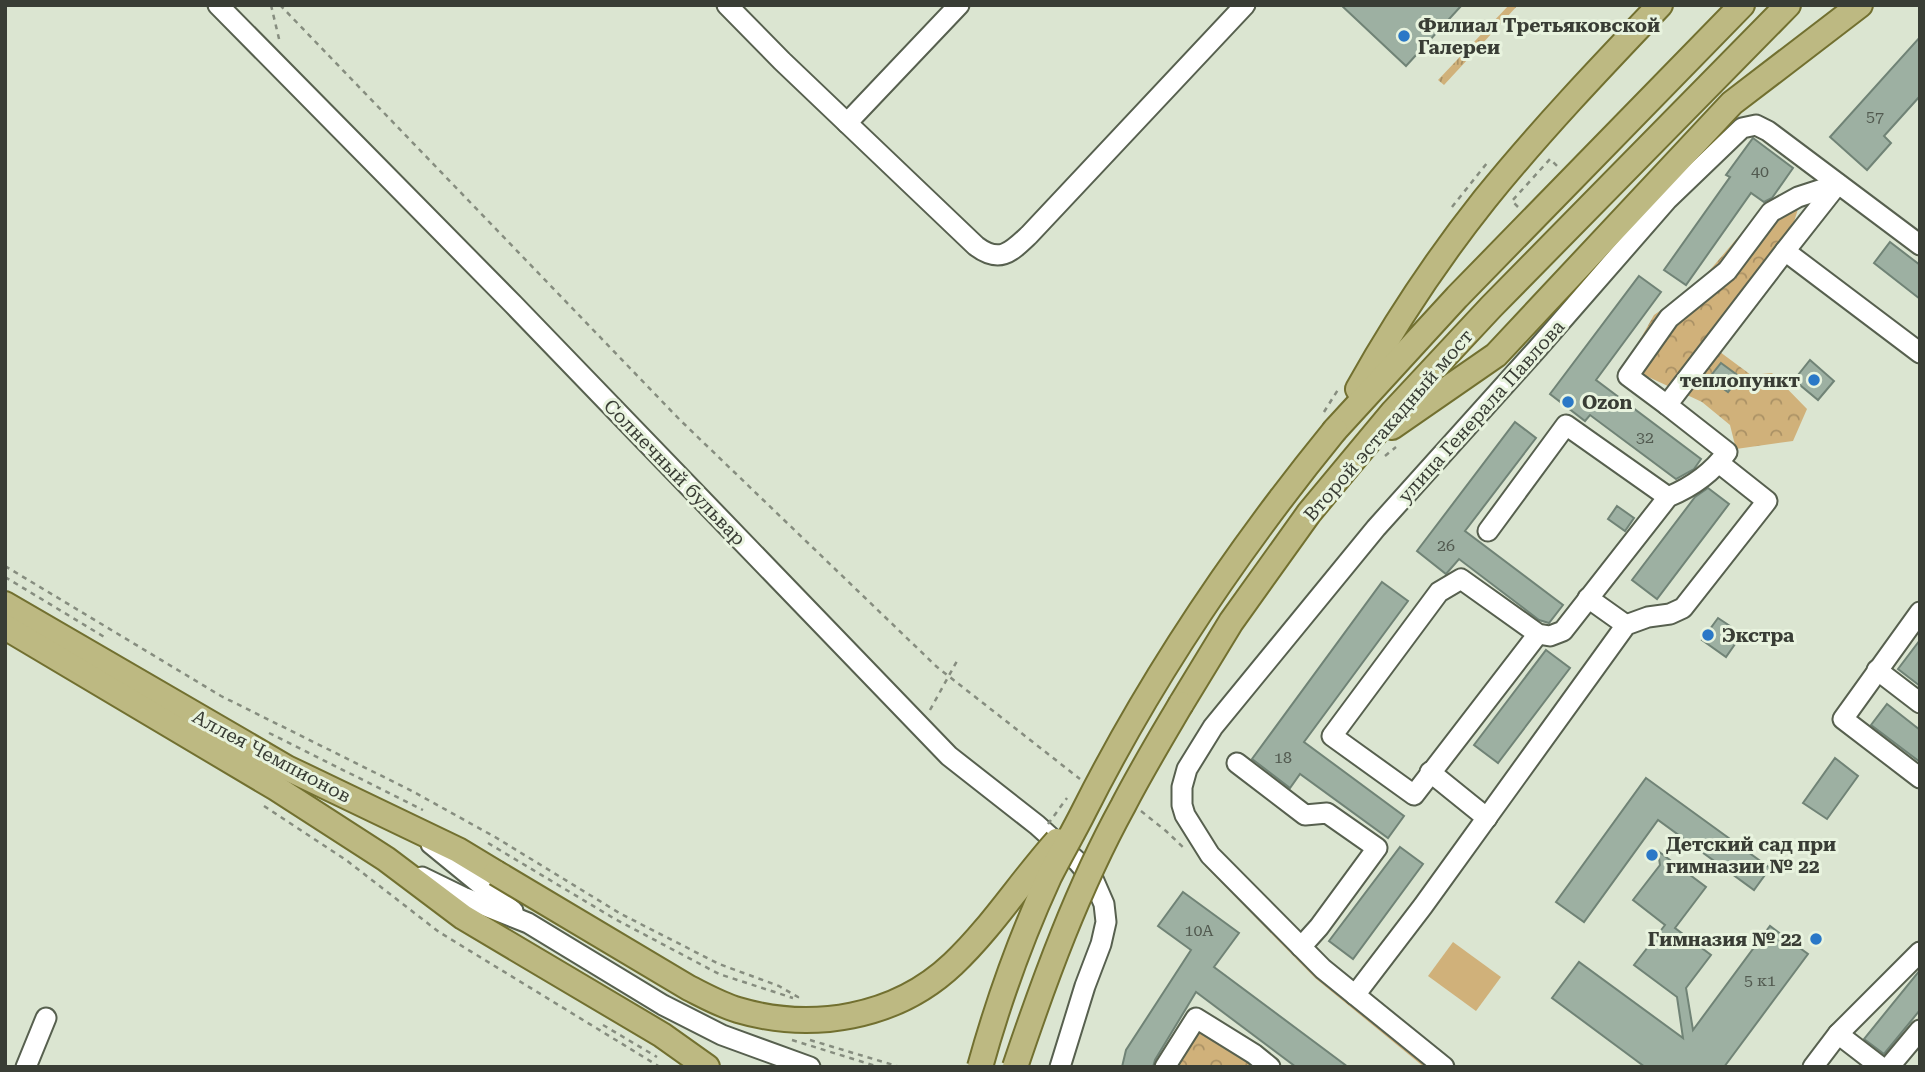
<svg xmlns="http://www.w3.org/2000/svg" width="1925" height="1072" font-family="'Roboto Serif',serif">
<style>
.grass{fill:url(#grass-tufts)}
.forest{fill:url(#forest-crowns)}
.pitch{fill:#d0b17a}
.building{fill:#9db0a2;stroke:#708376;stroke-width:2}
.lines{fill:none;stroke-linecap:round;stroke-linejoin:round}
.minor-casing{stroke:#57604f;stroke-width:23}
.major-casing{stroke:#727030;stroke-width:28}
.path{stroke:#868d7f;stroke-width:2.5;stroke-dasharray:5 5;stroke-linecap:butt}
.minor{stroke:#fff;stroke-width:19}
.major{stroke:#bdb982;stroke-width:24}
.major-bridge-casing{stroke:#727030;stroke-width:28;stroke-linecap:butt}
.path-bridge{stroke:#868d7f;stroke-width:2.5;stroke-dasharray:5 5;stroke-linecap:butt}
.major-bridge{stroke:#bdb982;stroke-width:24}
.poi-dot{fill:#2a78c7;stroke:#e8f3de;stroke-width:2.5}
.labels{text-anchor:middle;stroke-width:6;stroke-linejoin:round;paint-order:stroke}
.number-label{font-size:16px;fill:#525a50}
.poi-label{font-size:19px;font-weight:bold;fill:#393d35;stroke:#e8f3de;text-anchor:start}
.street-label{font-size:19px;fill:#393d35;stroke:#e8f3de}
</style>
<defs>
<pattern id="grass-tufts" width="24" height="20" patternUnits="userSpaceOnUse" patternTransform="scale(1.75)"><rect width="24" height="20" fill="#d0b17a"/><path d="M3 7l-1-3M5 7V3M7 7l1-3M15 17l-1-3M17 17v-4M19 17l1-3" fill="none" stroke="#aa9165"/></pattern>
<pattern id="forest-crowns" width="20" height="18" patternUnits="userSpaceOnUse" patternTransform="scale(1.75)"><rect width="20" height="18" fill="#d0b17a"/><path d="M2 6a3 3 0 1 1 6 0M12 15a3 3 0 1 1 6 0" fill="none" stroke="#aa9165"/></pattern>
</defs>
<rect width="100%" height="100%" fill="#dbe5d1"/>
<!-- grass -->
<g class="grass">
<path d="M1509,5H1518L1444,85L1438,80Z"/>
<path d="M1208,863L1431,1067H1424L1315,978L1205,866Z"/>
</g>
<!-- forest -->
<g class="forest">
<path d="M1806,183L1794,222L1754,278L1720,352L1751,375L1772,373L1807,409L1793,441L1736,449L1730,425L1702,402L1625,366L1654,315L1698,284L1757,215Z"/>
<path d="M1203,1010L1267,1056L1274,1067H1175Z"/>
</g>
<!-- pitch -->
<path class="pitch" d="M1453,942L1501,977L1476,1011L1428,976Z"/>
<!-- building -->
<g class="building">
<path d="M1341,5H1462L1406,66Z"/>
<path d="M1920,37V96L1884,136L1891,143L1867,170L1830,137Z"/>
<path d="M1753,138L1793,168L1772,198L1764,202L1751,193L1686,285L1664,270L1730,177L1726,175Z"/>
<path d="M1890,242L1920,265V299L1874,263Z"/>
<path d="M1639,276L1661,292L1596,380L1701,459L1694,469L1676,479L1590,415L1585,421L1550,394Z"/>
<path d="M1810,360L1834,381L1818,400L1794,380Z"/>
<path d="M1721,363L1740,377L1728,392L1709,378Z"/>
<path d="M1515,422L1536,438L1465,531L1563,605L1549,623L1539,620L1459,559L1446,574L1417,551Z"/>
<path d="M1708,488L1729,504L1657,599L1632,580L1695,497Z"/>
<path d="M1617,506L1634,518L1625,531L1608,519Z"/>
<path d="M1382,582L1408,601L1304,742L1404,816L1388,838L1300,774L1290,788L1252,759Z"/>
<path d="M1718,618L1742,634L1726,657L1702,640Z"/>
<path d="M1920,640V686L1898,669Z"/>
<path d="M1546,650L1570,668L1498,763L1474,745Z"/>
<path d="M1887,704L1920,730V762L1871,725Z"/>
<path d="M1835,758L1858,776L1827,819L1803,803Z"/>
<path d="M1646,778L1770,868L1754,890L1658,820L1584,922L1556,902Z"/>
<path d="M1400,847L1423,864L1353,959L1329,941Z"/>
<path d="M1658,851L1706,887L1675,928L1711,955L1686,988L1693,1030L1770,926L1808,954L1724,1067H1645L1552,998L1579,962L1683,1038L1677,997L1634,965L1665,925L1633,900L1660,865Z"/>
<path d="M1183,892L1239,933L1214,967L1348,1067H1296L1196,992L1155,1060L1153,1067H1122L1126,1050L1191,950L1158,926Z"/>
<path d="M1920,970V1010L1884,1054L1864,1039Z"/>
</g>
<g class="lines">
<defs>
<g id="minor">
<path d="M218,5L513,304L949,756L1037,825L1078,862L1094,881L1104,904L1106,922L1101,944L1085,986L1060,1067"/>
<path d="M727,5L782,61L976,246C1000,264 1011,252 1029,235L1245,5"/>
<path d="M847,123L959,5"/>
<path d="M1785,251L1837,185"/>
<path d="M1667,405L1628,376L1669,318L1727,271L1771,212L1798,197L1838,184"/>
<path d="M1488,531L1566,425L1668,497"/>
<path d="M1588,598L1626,625"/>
<path d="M1920,612L1843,719L1920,778"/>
<path d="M1538,634L1414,795L1332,736L1439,592L1461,579L1538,634L1550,636L1563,631L1668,497C1692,487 1712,473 1727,452L1667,405L1785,251L1920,353"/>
<path d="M1877,670L1920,703"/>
<path d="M1237,763L1305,815L1327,813L1377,848L1319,927L1301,947"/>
<path d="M1430,772L1487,818"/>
<path d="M431,844L513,911"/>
<path d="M422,877L463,897L528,923L663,1005L722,1035L810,1067"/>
<path d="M1355,995L1423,906L1626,625L1648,617L1670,614L1683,608L1767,501L1719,463"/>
<path d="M1838,1034L1881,1067"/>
<path d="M26,1067L46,1018"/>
<path d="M1165,1067L1196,1018L1254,1054L1270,1067"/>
<path d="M1444,1067L1323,969L1210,855L1185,815L1182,805V787L1187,769L1213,727L1376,528L1537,349L1667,200L1742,128L1756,125L1768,131L1920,245"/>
<path d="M1813,1067L1838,1034L1920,952"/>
<path d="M1889,1067L1920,1030"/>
</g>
<g id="major">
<path d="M1358,389C1395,323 1438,258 1485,199C1540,131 1600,68 1660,5"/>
<path d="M1392,427L1496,355L1732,103L1860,5"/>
<path d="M1335,430L1457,297L1742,5"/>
<path d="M5,604L287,768L458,850L496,873"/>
<path d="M5,627L276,788L386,859L463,917L662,1035L707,1067"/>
<path d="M1181,704L1231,622L1309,513L1393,412L1491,307L1788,5"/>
</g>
</defs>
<!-- minor casing -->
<use href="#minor" class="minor-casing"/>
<!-- major casing -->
<use href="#major" class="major-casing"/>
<!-- path -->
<g class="path">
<path d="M271,5L280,43"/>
<path d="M280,5L680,420L937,667L1080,779"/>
<path d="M1452,207L1487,163"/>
<path d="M1518,207L1512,201L1550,159L1557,166"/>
<path d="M1324,412L1339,388"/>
<path d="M1385,456L1396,447"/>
<path d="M5,566L221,696L412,791L495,837L621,914L719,964L779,986L798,997L796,1001"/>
<path d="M5,577L106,638"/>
<path d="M930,710L957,661"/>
<path d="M269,733L423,810"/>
<path d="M264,806L346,860L439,932L660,1067"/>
<path d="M1141,811L1166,831L1186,850"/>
<path d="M488,843L615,919L719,974L793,998"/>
<path d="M603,1025L657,1057"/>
<path d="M792,1040L879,1067"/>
<path d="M810,1040L900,1067"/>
</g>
<!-- minor -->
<use href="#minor" class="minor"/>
<!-- major -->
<use href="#major" class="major"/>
<defs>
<g id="major-bridge">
<path d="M496,873L689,988C705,996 721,1005 738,1010C812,1032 896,1018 953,964C992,927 1021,881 1057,841"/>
<path d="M980,1067C998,1002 1021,938 1049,877C1060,855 1073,833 1084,811C1153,674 1238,549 1335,430"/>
<path d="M1015,1067C1045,978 1078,888 1123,806C1141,771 1161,738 1181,704"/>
</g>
</defs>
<!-- major-bridge casing -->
<use href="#major-bridge" class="major-bridge-casing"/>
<!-- path-bridge -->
<path class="path-bridge" d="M1048,824L1067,798"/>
<!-- major-bridge -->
<use href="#major-bridge" class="major-bridge"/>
</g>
<!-- markers -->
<g class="poi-dot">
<circle cx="1404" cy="36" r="7"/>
<circle cx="1814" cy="380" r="7"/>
<circle cx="1568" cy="402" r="7"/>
<circle cx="1708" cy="635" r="7"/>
<circle cx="1652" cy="855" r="7"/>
<circle cx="1816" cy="939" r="7"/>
</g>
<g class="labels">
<!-- number labels -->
<g class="number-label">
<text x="1875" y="122">57</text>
<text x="1760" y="177">40</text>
<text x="1645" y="443">32</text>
<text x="1446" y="551">26</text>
<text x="1283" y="763">18</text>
<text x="1199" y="936">10А</text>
<text x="1760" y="986">5 к1</text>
</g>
<!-- poi labels -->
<g class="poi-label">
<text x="1418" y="32">Филиал Третьяковской<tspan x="1418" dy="22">Галереи</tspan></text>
<text x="1800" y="387" text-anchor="end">теплопункт</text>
<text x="1582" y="409">Ozon</text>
<text x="1722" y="642">Экстра</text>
<text x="1666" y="851">Детский сад при<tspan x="1666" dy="22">гимназии № 22</tspan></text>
<text x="1802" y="946" text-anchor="end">Гимназия № 22</text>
</g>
<!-- street labels -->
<g class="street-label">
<text transform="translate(1481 411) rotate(-48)" y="7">улица Генерала Павлова</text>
<text transform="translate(1388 425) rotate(-49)" y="7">Второй эстакадный мост</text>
<text transform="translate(675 472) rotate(46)" y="7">Солнечный бульвар</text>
<text transform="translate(272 756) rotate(28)" y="7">Аллея Чемпионов</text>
</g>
</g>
<!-- border -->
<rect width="1925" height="1072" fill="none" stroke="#393d35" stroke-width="14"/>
</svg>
